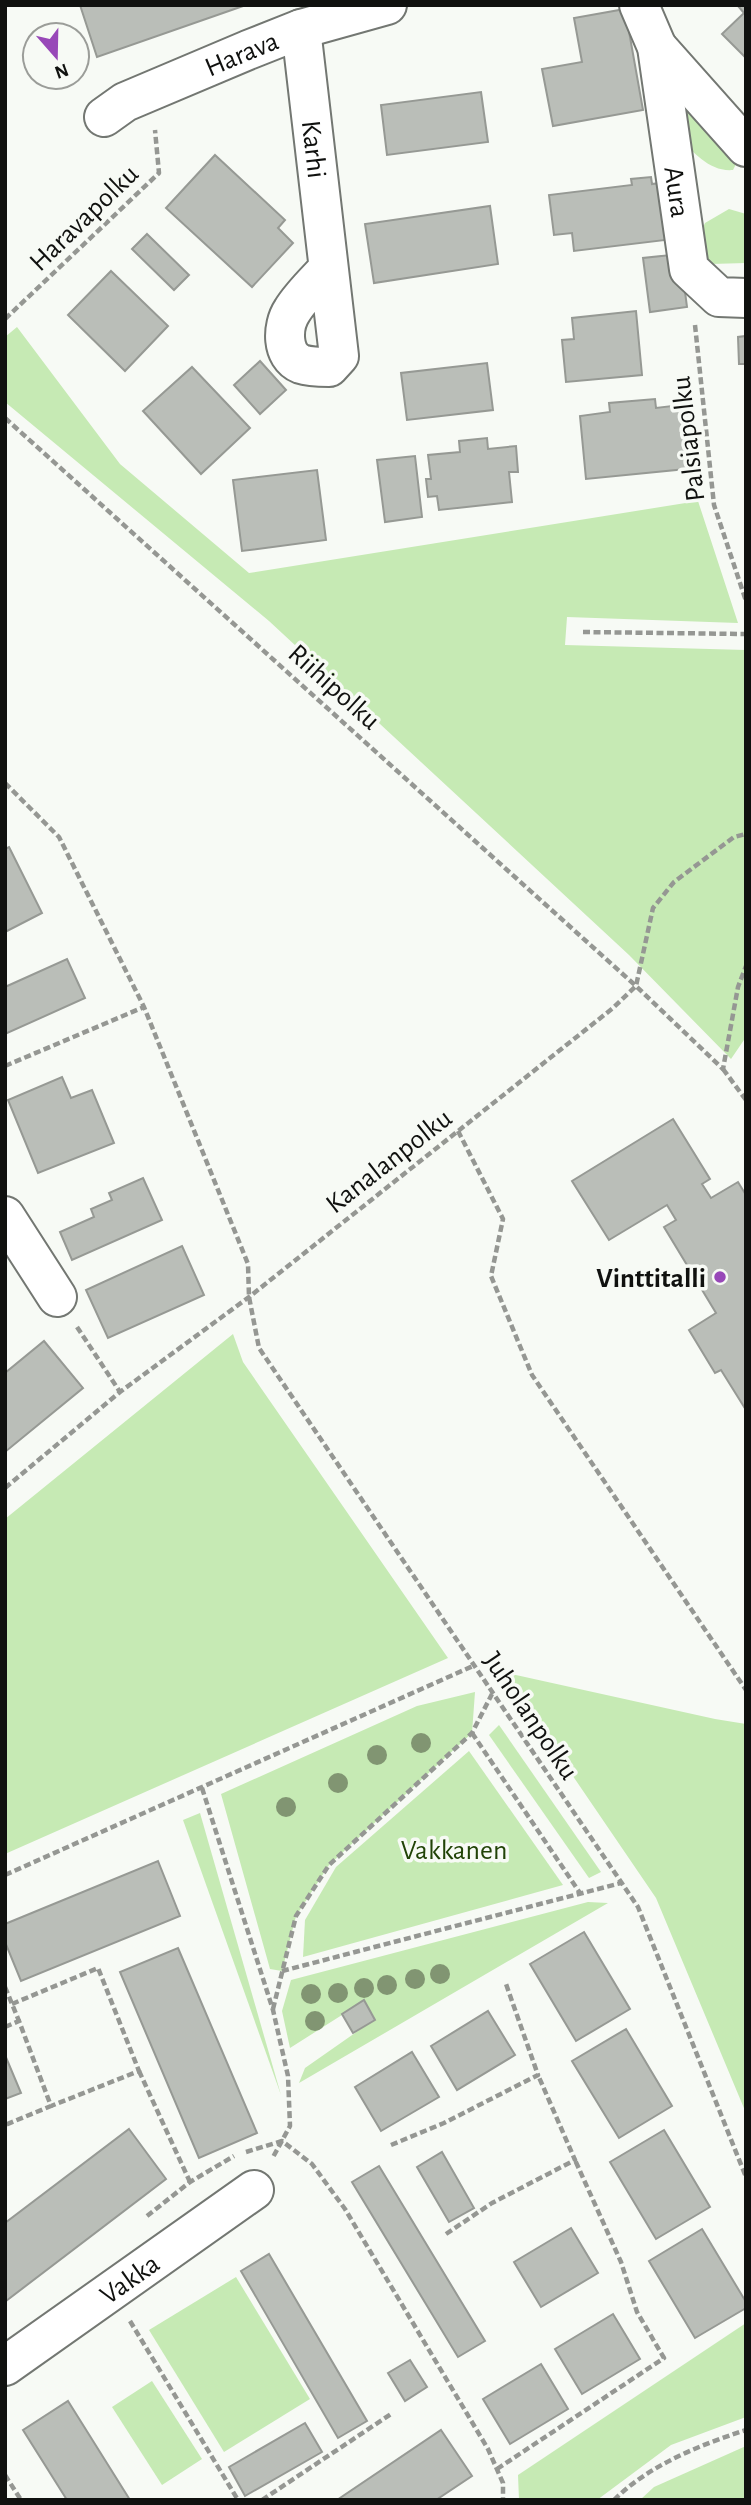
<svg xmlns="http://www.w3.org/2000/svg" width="751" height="2505" font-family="'Alegreya Sans',sans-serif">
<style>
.green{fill:#c6eab4}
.building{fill:#babeb8;stroke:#969994;stroke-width:2}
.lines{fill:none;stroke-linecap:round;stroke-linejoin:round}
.minor-casing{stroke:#737772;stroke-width:42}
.path{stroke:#959793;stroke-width:4.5;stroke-dasharray:7 3.5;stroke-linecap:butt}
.minor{stroke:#fff;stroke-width:38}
.tree{fill:#819572}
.poi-dot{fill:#9848b8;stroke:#f7faf5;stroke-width:2.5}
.labels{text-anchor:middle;stroke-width:7;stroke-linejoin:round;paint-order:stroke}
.street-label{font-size:28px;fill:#10110f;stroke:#f7faf5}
.poi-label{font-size:28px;font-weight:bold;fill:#10110f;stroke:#f7faf5;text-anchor:end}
.park-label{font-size:28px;fill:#214307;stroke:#f7faf5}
</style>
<rect width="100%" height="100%" fill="#f7faf5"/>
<!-- green -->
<g class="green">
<path d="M679,98L737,162L733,170C710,172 694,153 679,137Z"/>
<path d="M729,209L746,214V263L711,264L703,251L699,237L705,223Z"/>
<path d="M17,327L120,464L249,573L698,501L738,623L567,617L565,645L746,650V1037L731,1059L629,955L269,621L5,402V337Z"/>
<path d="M233,1334L243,1362L448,1658L5,1854V1519Z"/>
<path d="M502,1672L715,1719L746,1724V2113L656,1898Z"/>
<path d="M475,1692L472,1733L329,1865L296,1916L282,1971L270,1969L221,1794L417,1706Z"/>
<path d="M499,1725L601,1872L589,1878L489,1735Z"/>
<path d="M469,1751L563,1885L303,1957L305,1920L336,1867Z"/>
<path d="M200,1813L281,2095L183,1820Z"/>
<path d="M588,1902L608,1903L299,2083L305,2068L375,2019L364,2001L290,2048L282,2011L291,1980Z"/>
<path d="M236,2277L310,2399L224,2452L149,2330Z"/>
<path d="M746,2323V2417L671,2445L597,2500H519L518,2475Z"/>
<path d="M152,2381L202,2459L162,2485L112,2407Z"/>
<path d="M746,2446V2500H640L654,2487Z"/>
</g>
<!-- building -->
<g class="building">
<path d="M80,5H246L97,57Z"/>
<path d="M746,5V58L722,34L744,13L738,6Z"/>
<path d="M625,9L643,110L553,126L542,69L582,62L574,18Z"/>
<path d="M481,92L488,142L387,155L381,105Z"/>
<path d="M215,155L285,220L278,228L293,243L252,287L166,208Z"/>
<path d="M651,177L652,184L674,181L682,238L574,251L572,233L554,235L549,195L632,185L631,179Z"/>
<path d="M490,206L498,264L374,283L365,224Z"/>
<path d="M147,234L189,275L174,290L132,249Z"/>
<path d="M680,254L687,307L650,312L643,258Z"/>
<path d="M111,271L168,326L125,371L68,315Z"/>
<path d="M636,311L642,375L566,382L562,340L574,339L572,318Z"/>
<path d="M746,336V364H739L738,337Z"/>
<path d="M260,361L286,390L260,414L234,385Z"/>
<path d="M487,363L493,410L407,420L401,373Z"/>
<path d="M192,367L250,428L201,474L143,411Z"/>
<path d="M655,399L656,408L689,404L696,468L586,479L580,416L610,412L609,403Z"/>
<path d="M487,438L488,449L516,446L518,472H509L512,502L439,510L437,496L428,497L426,479H431L428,455L460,452L459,441Z"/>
<path d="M415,456L422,517L385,522L377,460Z"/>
<path d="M317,470L326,540L242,551L233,480Z"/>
<path d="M9,847L42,913L5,932V849Z"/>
<path d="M67,959L85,998L5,1034V987Z"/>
<path d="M62,1077L71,1098L92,1090L114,1143L38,1173L8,1100Z"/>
<path d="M673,1119L710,1179L702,1184L711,1198L738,1182L746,1195V1410L721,1370L715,1373L689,1330L716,1313L664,1227L676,1220L667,1205L609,1240L572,1181Z"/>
<path d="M143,1178L162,1220L72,1260L60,1232L94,1217L91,1209L112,1200L109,1193Z"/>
<path d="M182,1246L204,1295L108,1338L86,1290Z"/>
<path d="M44,1341L83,1388L5,1452V1373Z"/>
<path d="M158,1861L180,1916L21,1981L5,1942V1924Z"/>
<path d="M584,1932L630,2009L576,2041L530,1964Z"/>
<path d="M178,1948L257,2133L199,2158L120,1972Z"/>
<path d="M364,2000L375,2020L353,2033L342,2014Z"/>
<path d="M488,2011L515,2055L457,2090L431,2046Z"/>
<path d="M626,2029L672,2106L619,2138L572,2061Z"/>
<path d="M412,2052L439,2097L381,2131L355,2087Z"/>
<path d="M5,2055L21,2093L5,2099Z"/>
<path d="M129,2129L166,2179L6,2301L5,2223Z"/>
<path d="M664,2130L710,2207L656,2239L610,2162Z"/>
<path d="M442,2152L474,2208L449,2222L417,2167Z"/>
<path d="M379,2166L485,2341L458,2357L352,2182Z"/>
<path d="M571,2228L598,2273L541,2307L514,2262Z"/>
<path d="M702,2229L746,2302V2308L695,2338L649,2261Z"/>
<path d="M269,2254L367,2421L338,2438L241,2271Z"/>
<path d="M613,2314L640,2359L582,2394L555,2349Z"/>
<path d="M410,2360L427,2387L405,2401L388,2373Z"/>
<path d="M541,2364L568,2409L510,2444L483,2399Z"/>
<path d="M68,2401L130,2500H67L23,2430Z"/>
<path d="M305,2423L322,2452L245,2496L229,2467Z"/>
<path d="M441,2430L472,2476L436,2500H337Z"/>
</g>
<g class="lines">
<defs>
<g id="minor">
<path id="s1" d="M639,5L657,47L689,269L719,297L746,298"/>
<path id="s2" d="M301,29L339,356L329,367C320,367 310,367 301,364C281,356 282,326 292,311C301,296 316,282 328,269"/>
<path d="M657,47L746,147"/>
<path id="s3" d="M104,117L125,102L248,50L301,29L387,5"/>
<path d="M5,1216L57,1297"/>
<path id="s4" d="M5,2366L254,2190"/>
</g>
</defs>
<!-- minor casing -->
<use href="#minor" class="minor-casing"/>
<!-- path -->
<g class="path">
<path d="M5,319L159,173L155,130"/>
<path d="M695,325L714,505L746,601"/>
<path d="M5,418L636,986L723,1069L738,987L746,966"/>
<path d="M583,632L746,634"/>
<path d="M5,783L59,837L144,1007L248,1264L249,1297L259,1348L638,1907L746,2177"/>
<path d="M5,1066L144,1007"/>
<path d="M723,1069L746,1100"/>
<path d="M458,1131L503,1219L491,1276L532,1375L746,1690"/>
<path d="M77,1327L120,1392"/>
<path d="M5,1488L120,1392L249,1297L613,1008L636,986L653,908L674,882L734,837L746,834"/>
<path d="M472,1733L580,1893"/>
<path d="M202,1788L273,2010L288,2076L290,2126L272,2159"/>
<path d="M5,1875L473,1666"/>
<path d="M282,1971L621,1883"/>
<path d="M5,1987L19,2021"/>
<path d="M12,2004L98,1968L139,2071L51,2106"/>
<path d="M273,2009L296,1916L329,1865L472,1733L492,1694"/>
<path d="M5,2027L19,2021L51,2106L5,2125"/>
<path d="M139,2071L190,2182"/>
<path d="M391,2145L444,2123L538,2075L506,1984"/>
<path d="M246,2152L282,2141L312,2164L345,2209L488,2449L503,2483V2500"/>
<path d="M147,2216L190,2182L234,2156"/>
<path d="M446,2234L492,2203L575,2160L538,2075"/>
<path d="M130,2321L238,2500"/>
<path d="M497,2469L664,2358L637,2312L621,2262L575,2160"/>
<path d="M5,2475L21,2500"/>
<path d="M262,2500L391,2414"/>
<path d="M614,2500C649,2465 700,2445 746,2430"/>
</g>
<!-- minor -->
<use href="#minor" class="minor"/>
</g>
<!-- trees -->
<g class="tree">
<circle cx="421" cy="1743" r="10"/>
<circle cx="377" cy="1755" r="10"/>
<circle cx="338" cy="1783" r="10"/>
<circle cx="286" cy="1807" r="10"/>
<circle cx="440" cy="1974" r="10"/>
<circle cx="415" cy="1979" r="10"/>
<circle cx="387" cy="1985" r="10"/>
<circle cx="364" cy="1988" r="10"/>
<circle cx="338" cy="1993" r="10"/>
<circle cx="311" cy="1994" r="10"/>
<circle cx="315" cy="2021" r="10"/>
</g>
<!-- markers -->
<circle class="poi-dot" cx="720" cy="1277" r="7"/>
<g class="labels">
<!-- street labels -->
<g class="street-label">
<text dy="10" stroke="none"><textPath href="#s3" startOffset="152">Harava</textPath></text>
<text dy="10" stroke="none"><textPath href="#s2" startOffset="121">Karhi</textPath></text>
<text dy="10" stroke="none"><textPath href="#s1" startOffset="192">Aura</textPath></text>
<text transform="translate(83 217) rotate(-44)" y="10">Haravapolku</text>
<text transform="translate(687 439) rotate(-97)" y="10">Palsiapolku</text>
<text transform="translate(335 686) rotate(42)" y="10">Riihipolku</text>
<text transform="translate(388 1160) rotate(-38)" y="10">Kanalanpolku</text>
<text transform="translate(532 1715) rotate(56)" y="10">Juholanpolku</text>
<text dy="10" stroke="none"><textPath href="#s4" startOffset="152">Vakka</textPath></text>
</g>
<!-- poi labels -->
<g class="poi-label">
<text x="706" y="1287">Vinttitalli</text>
</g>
<!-- park labels -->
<g class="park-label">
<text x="454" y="1859">Vakkanen</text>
</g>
</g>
<!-- border -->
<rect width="751" height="2505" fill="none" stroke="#10110f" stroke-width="14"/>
<!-- north arrow -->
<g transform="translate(56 56) rotate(160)"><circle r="33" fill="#f7faf5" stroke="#9b9d99" stroke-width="2"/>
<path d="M0-5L12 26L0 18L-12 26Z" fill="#9848b8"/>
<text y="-10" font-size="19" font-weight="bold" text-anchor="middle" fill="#10110f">N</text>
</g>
</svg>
